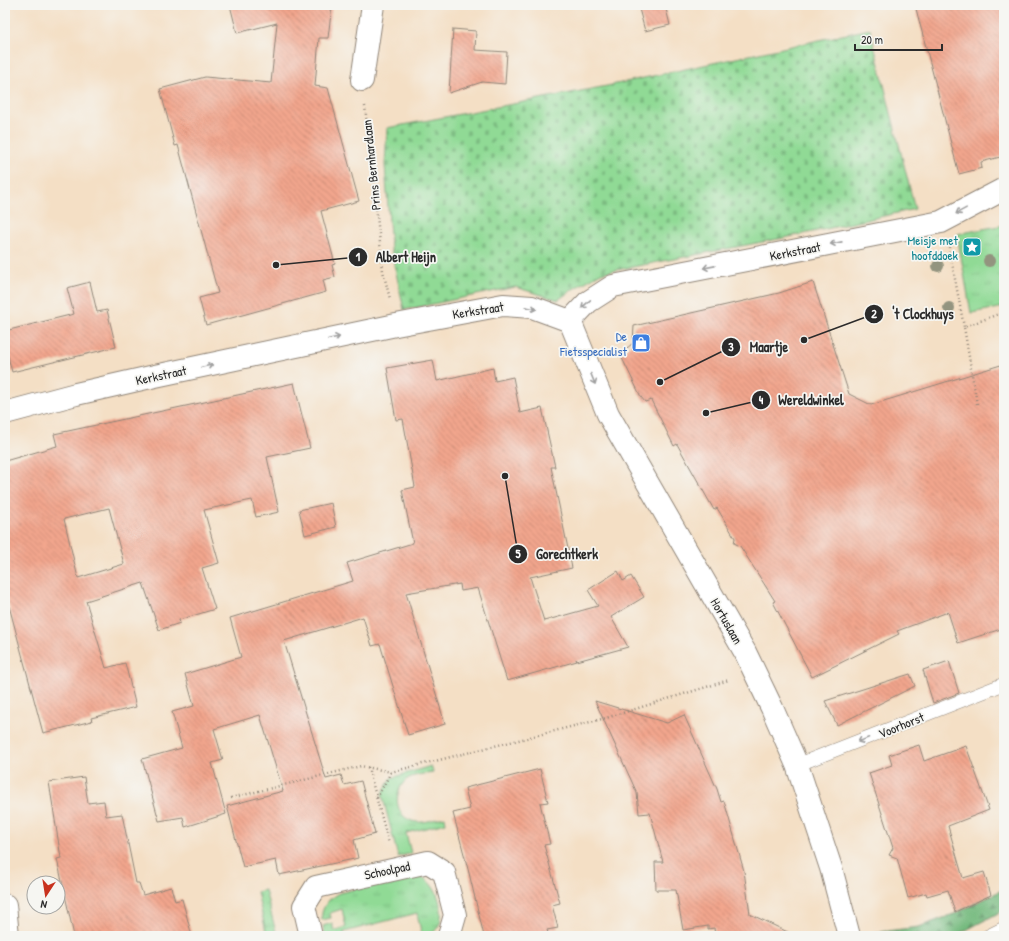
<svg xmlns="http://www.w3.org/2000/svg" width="1009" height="941" font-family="'Patrick Hand',sans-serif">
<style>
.grass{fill:url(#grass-tufts);stroke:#5e8260}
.forest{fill:url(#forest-firs);stroke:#507254}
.cemetery{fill:url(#cemetery-stones);stroke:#5e8260}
.building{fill:url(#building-back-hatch);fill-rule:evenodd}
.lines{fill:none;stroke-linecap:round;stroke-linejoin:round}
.service-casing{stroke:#908578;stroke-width:14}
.minor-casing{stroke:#908578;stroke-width:24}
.tertiary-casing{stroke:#908578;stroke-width:24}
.path{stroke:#908578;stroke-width:2.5;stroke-dasharray:1 3;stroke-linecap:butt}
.service{stroke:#fff;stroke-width:13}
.minor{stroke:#fff;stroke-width:22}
.tertiary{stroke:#fff;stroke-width:22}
.tree{fill:#93947f}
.oneway{stroke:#a0a0a0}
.labels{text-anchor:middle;stroke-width:3.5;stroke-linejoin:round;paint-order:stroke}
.street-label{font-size:13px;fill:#2b2b2b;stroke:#f6f6f2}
.culture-label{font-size:13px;fill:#0d838f;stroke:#f6f6f2;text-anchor:end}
.shop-label{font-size:13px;fill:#366cbe;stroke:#f6f6f2;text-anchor:end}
.leader{fill:none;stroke:#2b2b2b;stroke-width:1.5}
.callout-dot{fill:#2b2b2b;stroke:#f6f6f2;stroke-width:1.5}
.mark-label{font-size:12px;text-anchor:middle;font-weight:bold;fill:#fff}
.callout-label{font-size:14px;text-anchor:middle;font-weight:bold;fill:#2b2b2b;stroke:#f6f6f2;stroke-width:3.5;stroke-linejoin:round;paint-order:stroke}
</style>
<defs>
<pattern id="grass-tufts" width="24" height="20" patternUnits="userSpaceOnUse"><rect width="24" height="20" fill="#90da95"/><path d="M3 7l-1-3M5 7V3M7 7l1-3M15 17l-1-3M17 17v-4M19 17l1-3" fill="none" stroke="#7cbb81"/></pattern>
<pattern id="forest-firs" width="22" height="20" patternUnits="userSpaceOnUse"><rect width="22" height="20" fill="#74ba7e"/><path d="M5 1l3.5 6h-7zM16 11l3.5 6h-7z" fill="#5f9767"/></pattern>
<pattern id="cemetery-stones" width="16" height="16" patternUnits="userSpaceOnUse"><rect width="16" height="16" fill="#90da95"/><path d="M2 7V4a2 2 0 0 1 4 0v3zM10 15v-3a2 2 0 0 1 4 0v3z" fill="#7cbb81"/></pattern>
<pattern id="building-back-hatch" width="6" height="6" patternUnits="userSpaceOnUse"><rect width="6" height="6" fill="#f2a68d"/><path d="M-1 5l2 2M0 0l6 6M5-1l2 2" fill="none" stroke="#c48773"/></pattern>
</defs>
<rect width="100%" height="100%" fill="#f6f6f2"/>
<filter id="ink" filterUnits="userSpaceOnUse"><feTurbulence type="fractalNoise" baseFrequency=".025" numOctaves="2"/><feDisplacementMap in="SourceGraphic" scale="8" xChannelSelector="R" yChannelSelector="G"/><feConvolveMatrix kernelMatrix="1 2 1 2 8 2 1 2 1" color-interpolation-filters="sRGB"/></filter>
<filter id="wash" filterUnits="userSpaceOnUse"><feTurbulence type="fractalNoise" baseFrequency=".012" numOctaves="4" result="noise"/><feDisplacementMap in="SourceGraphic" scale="16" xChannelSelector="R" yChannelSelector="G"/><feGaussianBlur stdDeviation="0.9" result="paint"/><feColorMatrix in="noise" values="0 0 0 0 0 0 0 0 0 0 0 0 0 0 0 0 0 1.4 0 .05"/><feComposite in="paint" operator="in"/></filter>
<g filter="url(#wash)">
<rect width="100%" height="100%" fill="#f4dfc5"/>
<!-- grass -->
<g class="grass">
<path d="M1004,225V307L971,313L957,234Z"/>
<path d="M431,766L433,772C425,774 412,775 406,780C391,794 396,820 417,822C426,823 437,818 445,817L446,823L406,833L411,853L398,857L382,794L391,778Z"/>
<path d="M415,875C434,877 445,906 440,923C438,928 434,932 430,935L422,936L417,913L344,932L345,936H325L323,926L332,923L334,931L346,927L342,909L330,913L331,918L322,920C320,908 329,898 339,893Z"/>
<path d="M265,890L277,936H267L257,892Z"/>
</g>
<!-- forest -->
<path class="forest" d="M1004,889V910L955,936H870V933L919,927L954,914Z"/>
<!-- cemetery -->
<path class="cemetery" d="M870,29L915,209L799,235L601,273L573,289L558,300L515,287L404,310L391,249L385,165L387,128L607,86Z"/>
<g id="blocks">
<!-- building -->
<g class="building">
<path d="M230,5H332L328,38H319L315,86L328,88L359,201L321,211L335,264L332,265L335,277L323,280L326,292L206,325L199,298L218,293L178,145L175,146L160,89L205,77L271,83L277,23L237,33Z"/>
<path d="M638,5H665L670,25L645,31Z"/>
<path d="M915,5H1004V156L981,162L982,168L959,174Z"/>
<path d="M453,29L476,31L475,50L507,52L505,84L482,82L449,93Z"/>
<path d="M90,282L97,312L107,310L116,347L12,372L5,345V331L74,314L67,288Z"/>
<path d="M813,282L849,394L871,405L1004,364V628L958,643L948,612L897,631L899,634L812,677L773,602L775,601L740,546L734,543L735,538L717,508L714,510L677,444L674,446L651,400L645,402L641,397L620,354L633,343L634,326L779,293Z"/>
<path d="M433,360L437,381L493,368L495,381L513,377L520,413L542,408L555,467H551L572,568L530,577L544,621L598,606L588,590L618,571L623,581L631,576L644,597L611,617L628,647L577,661L576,659L577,661L507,681L478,588L461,591L460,584L406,593L445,724L408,735L380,644L372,646L363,617L284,641L326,779L341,775L344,785L361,781L375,834L354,840L358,858L354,859L279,875L276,860L243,867L227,806L283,791L260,715L214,729L223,760L212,763L226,814L185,827L183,817L159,821L142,759L182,748L172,712L194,706L185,674L241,657L230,618L353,581L347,563L413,543L402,490L415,487L403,419L396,420L387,368Z"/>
<path d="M294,383L310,448L267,457L279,512L256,517L252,500L204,510L219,563L202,568L215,609L179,620L180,623L159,630L143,583L86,601L106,668L125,663L136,707L91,718L92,721L43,733L5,591V461L57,446L54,434ZM109,508L124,564L78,578L64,519Z"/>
<path d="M331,503L336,527L305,535L299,510Z"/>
<path d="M949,661L959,693L933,703L923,670Z"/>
<path d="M910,674L915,686L837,725L825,701Z"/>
<path d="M595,701L667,723L684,715L717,789L721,802L724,801L744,871L750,914L796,936H715L714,928L708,929V926L683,930L676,890H656L655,862H663L650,813L639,814L637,793Z"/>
<path d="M919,745L924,761L966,746L989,810L948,826L963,878L984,872L991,895L955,912L948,890L927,896L926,893L908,898L897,858L889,855L893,848L869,773L892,765L889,755Z"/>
<path d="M540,769L548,802L540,803L550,844L544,845L560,903L552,905L558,928L547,930L549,936H484L469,873L453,813L470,809L465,788Z"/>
<path d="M84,777L88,803L104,801L106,816L122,814L136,883H139L143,895L171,887L175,901L182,899L192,936H74L57,859L61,858L49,782Z"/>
</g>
</g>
</g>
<g filter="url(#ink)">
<use href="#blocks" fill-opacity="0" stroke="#908578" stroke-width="1"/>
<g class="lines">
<defs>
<g id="service">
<path d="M797,765L1004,684"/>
<path d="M988,936L1004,928"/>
</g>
<g id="minor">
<path d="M362,80L373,5"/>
<path d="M570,321L608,414L745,652L772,708L797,765L831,868L849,936"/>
<path d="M570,321L588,302L613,286L941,222L1004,189"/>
<path d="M5,413L76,394L155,376L396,325L503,305L532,307L570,321"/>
<path d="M311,936L304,906L316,887L428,862L444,872L455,915L449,936"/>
</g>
<path id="tertiary" d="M5,905L8,936"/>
</defs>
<!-- service casing -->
<use href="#service" class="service-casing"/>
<!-- minor casing -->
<use href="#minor" class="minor-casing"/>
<!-- tertiary casing -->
<use href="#tertiary" class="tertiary-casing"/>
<!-- path -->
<g class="path">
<path d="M365,106L383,271L390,299"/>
<path d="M949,247L964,327"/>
<path d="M977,404L964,327L1004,312"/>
<path d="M368,767L389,844"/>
<path d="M231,798L361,766L391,772L606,718L729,680"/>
<path d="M377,798L391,772"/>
</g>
<!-- service -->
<use href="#service" class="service"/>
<!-- minor -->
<use href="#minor" class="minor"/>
<!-- tertiary -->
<use href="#tertiary" class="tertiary"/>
</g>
<!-- trees -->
<g class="tree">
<circle cx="989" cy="261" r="6"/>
<circle cx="938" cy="266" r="6"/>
<circle cx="949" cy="308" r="6"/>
</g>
<!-- one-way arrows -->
<defs><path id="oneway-shaft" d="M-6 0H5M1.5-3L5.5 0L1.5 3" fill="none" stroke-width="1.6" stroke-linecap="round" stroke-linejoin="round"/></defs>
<g class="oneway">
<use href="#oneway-shaft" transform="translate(961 211) rotate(151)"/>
<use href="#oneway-shaft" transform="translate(836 243) rotate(169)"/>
<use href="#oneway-shaft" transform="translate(709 267) rotate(169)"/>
<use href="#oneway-shaft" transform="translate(586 304) rotate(137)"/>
<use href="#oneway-shaft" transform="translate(531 308) rotate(11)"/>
<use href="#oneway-shaft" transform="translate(334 338) rotate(-12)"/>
<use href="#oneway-shaft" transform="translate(207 366) rotate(-12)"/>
<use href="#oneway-shaft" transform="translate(593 379) rotate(68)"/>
<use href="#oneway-shaft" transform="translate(863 740) rotate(158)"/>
</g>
</g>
<!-- icons -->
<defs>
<symbol id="sight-square" viewBox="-11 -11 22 22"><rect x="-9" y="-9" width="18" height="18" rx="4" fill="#0f9aa8" stroke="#f6f6f2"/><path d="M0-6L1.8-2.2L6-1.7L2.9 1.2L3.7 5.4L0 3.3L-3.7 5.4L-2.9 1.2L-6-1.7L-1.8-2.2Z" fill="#fff"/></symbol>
<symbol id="shop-square" viewBox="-11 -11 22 22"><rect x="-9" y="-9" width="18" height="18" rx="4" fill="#3f7fe0" stroke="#f6f6f2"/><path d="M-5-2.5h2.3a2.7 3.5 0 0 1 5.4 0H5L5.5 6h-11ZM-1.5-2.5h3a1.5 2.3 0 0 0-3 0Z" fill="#fff"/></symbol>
</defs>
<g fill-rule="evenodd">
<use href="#sight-square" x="961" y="236" width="22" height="22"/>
<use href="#shop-square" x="630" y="332" width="22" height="22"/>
</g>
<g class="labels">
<!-- street labels -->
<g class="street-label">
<text transform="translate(371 165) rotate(-96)" y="5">Prins Bernhardlaan</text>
<text transform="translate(795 251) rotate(-11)" y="5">Kerkstraat</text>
<text transform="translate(478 310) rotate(-9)" y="5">Kerkstraat</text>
<text transform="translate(161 375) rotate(-12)" y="5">Kerkstraat</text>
<text transform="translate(727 621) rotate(60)" y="5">Hortuslaan</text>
<text transform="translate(901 725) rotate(-22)" y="5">Voorhorst</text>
<text transform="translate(387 870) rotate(-12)" y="5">Schoolpad</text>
</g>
<!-- culture labels -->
<g class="culture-label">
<text x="958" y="245">Meisje met<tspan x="958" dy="15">hoofddoek</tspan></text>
</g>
<!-- shop labels -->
<g class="shop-label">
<text x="627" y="341">De<tspan x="627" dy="15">Fietsspecialist</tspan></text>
</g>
</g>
<!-- callouts -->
<path class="leader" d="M276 265L358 257M804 340L874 314M660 382L731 347M706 413L761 400M505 476L518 554"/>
<g class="callout-dot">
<circle cx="276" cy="265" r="4"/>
<circle cx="804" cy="340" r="4"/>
<circle cx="660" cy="382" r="4"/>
<circle cx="706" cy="413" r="4"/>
<circle cx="505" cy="476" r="4"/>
<circle cx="358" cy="257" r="10"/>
<circle cx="874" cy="314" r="10"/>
<circle cx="731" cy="347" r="10"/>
<circle cx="761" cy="400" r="10"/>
<circle cx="518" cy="554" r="10"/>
</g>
<g class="mark-label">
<text x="358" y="261">1</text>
<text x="874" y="318">2</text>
<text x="731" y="351">3</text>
<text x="761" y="404">4</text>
<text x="518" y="558">5</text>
</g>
<g class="callout-label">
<text x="406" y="262">Albert Heijn</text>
<text x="923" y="319">'t Clockhuys</text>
<text x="769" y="352">Maartje</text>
<text x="811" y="405">Wereldwinkel</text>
<text x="567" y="559">Gorechtkerk</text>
</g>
<!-- margin -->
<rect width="1009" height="941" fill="none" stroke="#f6f6f2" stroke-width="20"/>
<!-- north arrow -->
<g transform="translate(46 895) rotate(192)"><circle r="19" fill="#f6f6f2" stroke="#a5a5a2"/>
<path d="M0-3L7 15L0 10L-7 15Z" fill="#c8321e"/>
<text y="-6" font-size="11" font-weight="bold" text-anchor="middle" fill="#2b2b2b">N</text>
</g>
<!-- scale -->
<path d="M855 44v6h87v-6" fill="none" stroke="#2b2b2b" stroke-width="2"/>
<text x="861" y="44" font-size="12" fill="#2b2b2b" stroke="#f6f6f2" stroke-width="3" paint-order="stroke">20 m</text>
</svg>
